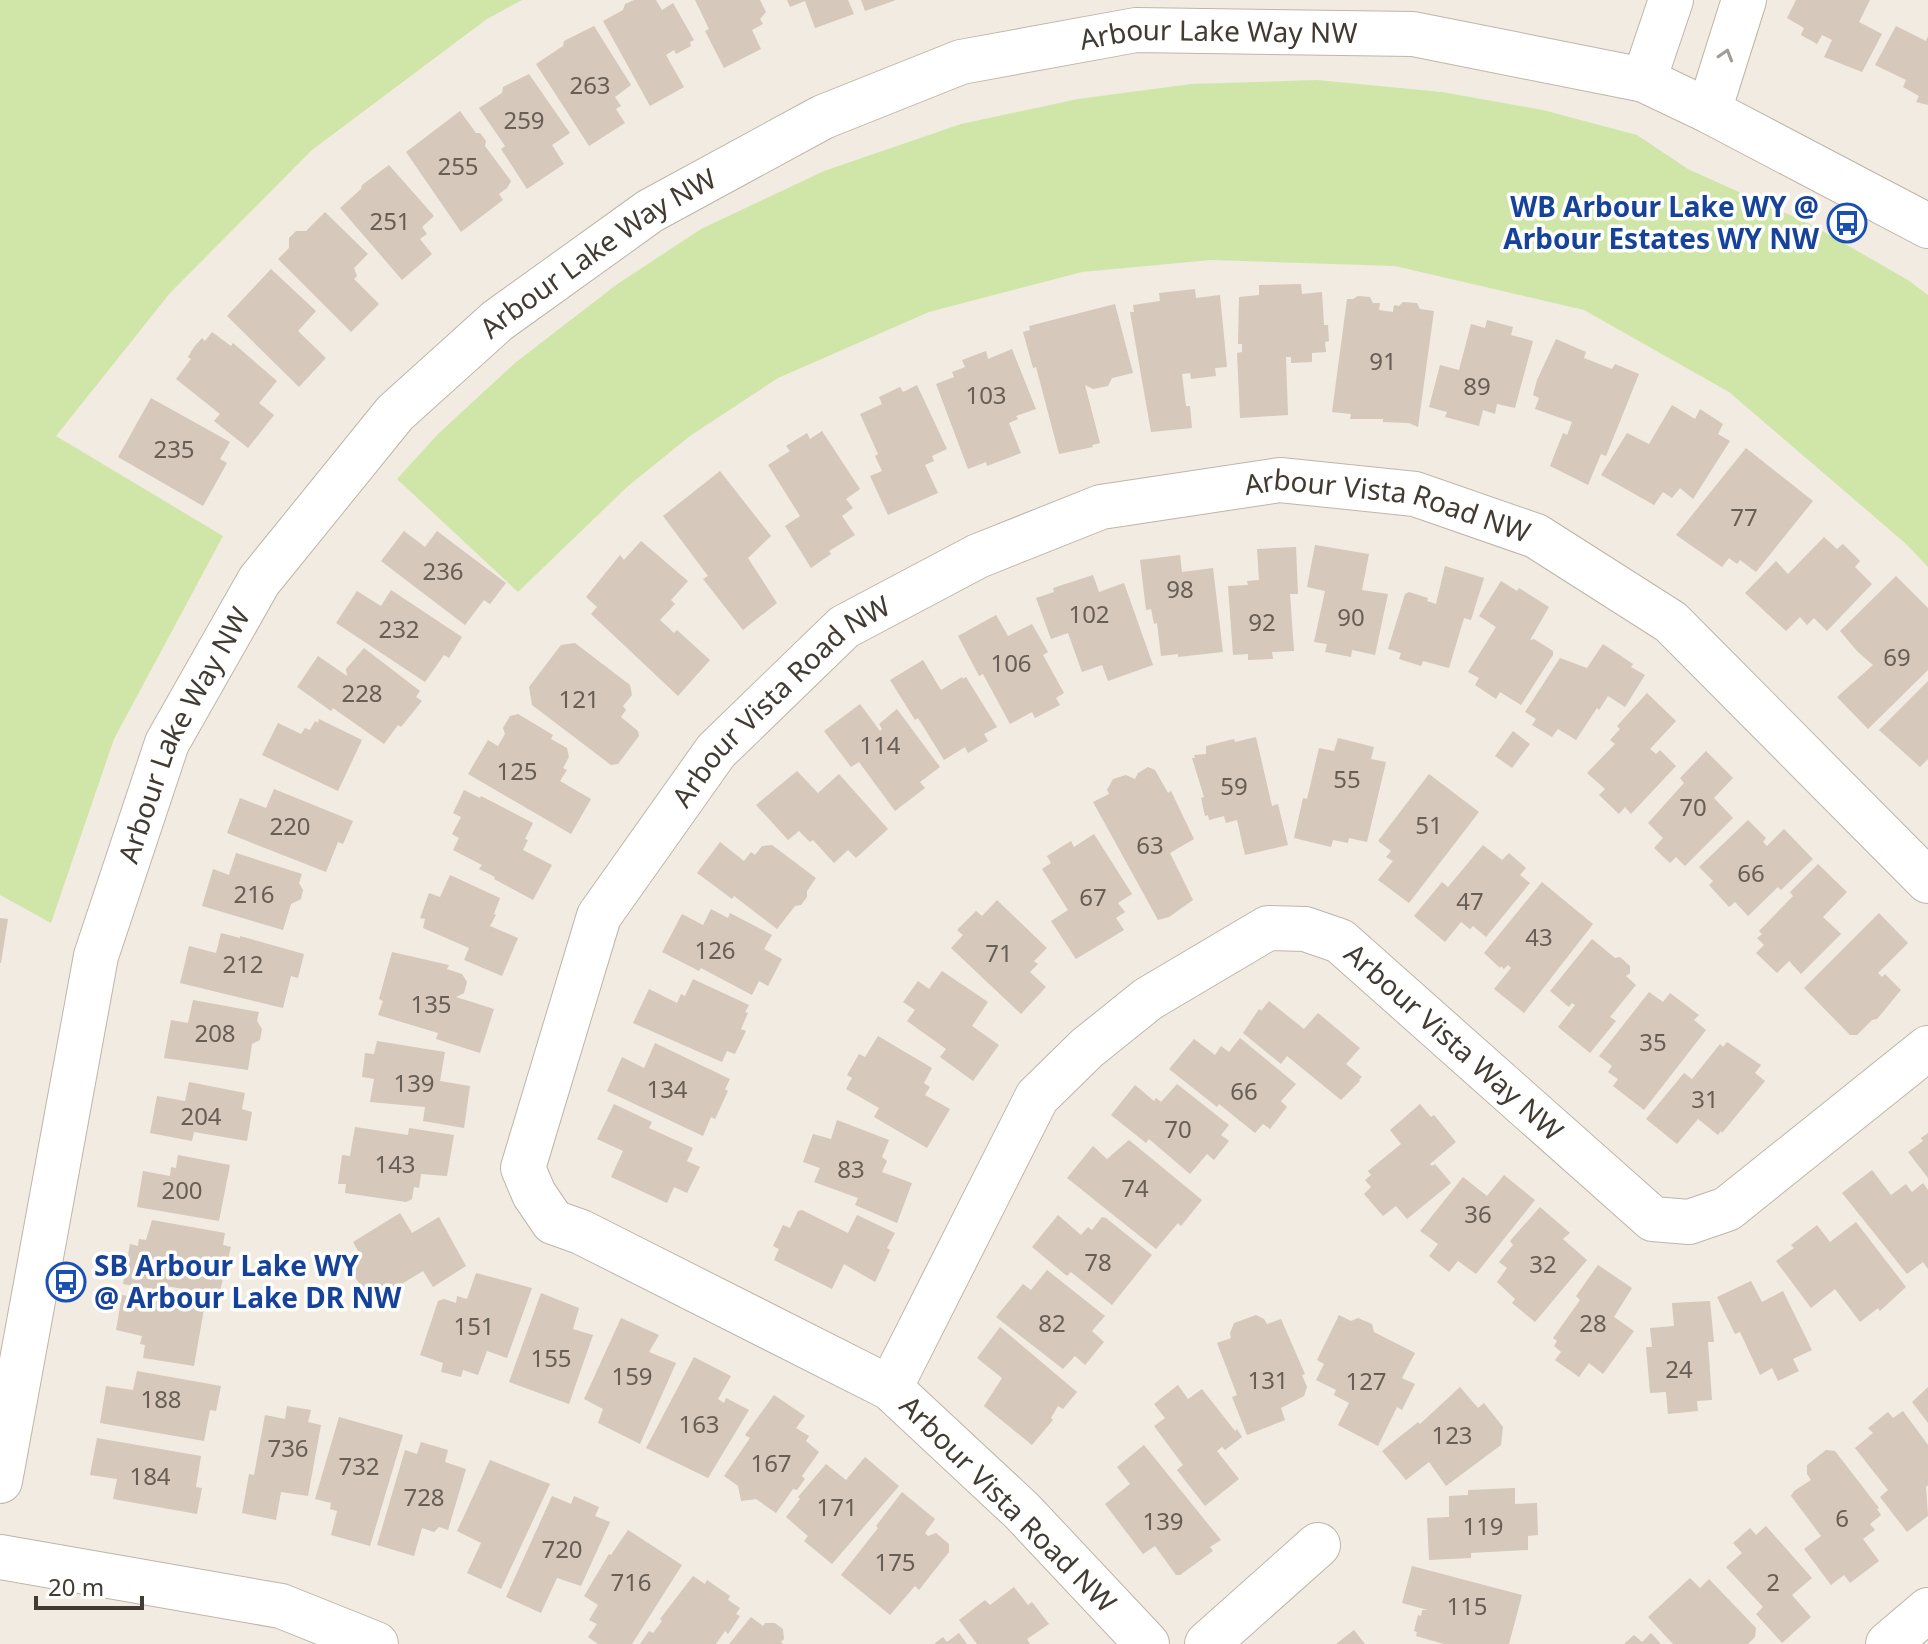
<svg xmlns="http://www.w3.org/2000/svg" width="1928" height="1644" font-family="'Noto Sans',sans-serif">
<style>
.green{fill:#d0e6a9}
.building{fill:#d6c8ba}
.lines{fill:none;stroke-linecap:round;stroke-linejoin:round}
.minor-casing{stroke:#bfb5a8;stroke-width:46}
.minor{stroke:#fff;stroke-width:44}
.oneway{stroke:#a09d99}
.labels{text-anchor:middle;stroke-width:7;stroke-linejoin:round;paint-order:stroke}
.number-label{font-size:24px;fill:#675e55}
.street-label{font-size:28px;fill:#423b33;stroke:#fff}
.transit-label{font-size:28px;font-weight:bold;fill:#164399;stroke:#fff;text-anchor:end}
</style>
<rect width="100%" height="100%" fill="#f1ebe2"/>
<!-- green -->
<g class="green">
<path d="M0,0H522L487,19L312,150L170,293L56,436L223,536L114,739L51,923L0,895Z"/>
<path d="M1317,80L1442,92L1543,110L1637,135L1688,169L1812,225L1908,280L1928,295V567L1905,543L1729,392L1584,310L1395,266L1211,260L1082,272L929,312L778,378L690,436L627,487L518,592L397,479L438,434L515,363L616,285L701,229L824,171L961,124L1078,99L1191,84Z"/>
</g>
<!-- building -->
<g class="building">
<path d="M634,0H656L662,10L673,3L694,40L690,42L691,46L676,54L674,50L666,55L684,87L650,106L603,21L623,10L625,4Z"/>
<path d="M695,0H760L766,12L760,19L763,24L752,30L761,49L724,68L705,31L709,29Z"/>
<path d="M787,0H848L854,14L815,28L805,1L790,7Z"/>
<path d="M861,0H896L865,11Z"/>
<path d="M1796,0H1870L1859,22L1882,34L1862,72L1824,57L1832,40L1822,35L1817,44L1801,35L1804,28L1787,18Z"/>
<path d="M594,26L631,85L615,97L621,106L616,109L625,123L589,146L536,64L563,46L564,41Z"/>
<path d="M1896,26L1926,41L1928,36V105L1916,102L1919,96L1903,87L1906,80L1875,65Z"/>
<path d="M529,74L570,133L552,145L564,164L527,189L501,149L505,146L479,108L502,93L503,87Z"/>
<path d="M460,111L476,133H480L486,141L485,146L511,181L507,188L499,194L503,200L461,232L406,152Z"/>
<path d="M389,165L434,216L422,227L427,234L420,239L432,254L402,280L340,208L361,189L362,185Z"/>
<path d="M325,212L368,254L354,268L357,276L354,279L379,304L351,332L278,259L289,248V238L296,231H306Z"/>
<path d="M271,269L316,311L298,331L326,358L299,387L227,316Z"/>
<path d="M1301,284L1302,294L1322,292L1324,325H1328L1329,341L1325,342L1326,352L1312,353V362L1291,363V357H1286L1288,415L1240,418L1237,353L1242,352V344H1238L1239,297L1259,295V285Z"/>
<path d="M1195,289L1196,298L1220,295L1227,367L1215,368L1216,376L1191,379L1190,373L1182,374L1186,406H1190L1192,428L1151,432L1130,312H1134L1133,305L1160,301L1159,293Z"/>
<path d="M1358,296L1370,297L1373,303H1380L1379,310L1393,312L1394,305L1399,306L1403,302L1417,303L1420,309L1434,311L1418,427L1409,423L1383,422V419H1350L1351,414L1332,412L1347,299H1353Z"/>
<path d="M1115,304L1133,373L1112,378L1108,386L1093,389L1085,385L1100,443L1092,445L1093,447L1059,454L1036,367L1033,368L1023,332L1030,330L1029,326Z"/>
<path d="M1487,320L1513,327L1511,335L1533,341L1515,408L1497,404L1495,414L1483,410L1479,426L1445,417L1447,412L1429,407L1440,365L1459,370L1471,324L1485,328Z"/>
<path d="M212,332L231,346L233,343L277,381L259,403L274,415L248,448L214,421L220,414L176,379L191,359L188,357L194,347L202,338L205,341Z"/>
<path d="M1556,339L1586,352L1584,358L1612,369L1615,364L1639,374L1606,456L1601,454L1588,485L1550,466L1563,433L1567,435L1572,422L1535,409L1539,398L1533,395L1537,380Z"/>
<path d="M1012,349L1036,409L1016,416L1018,419L1009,423L1021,453L987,466L986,462L968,469L936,384L954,377L952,372L965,367L962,360L986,351L988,359Z"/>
<path d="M917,385L947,449L932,456L934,461L925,465L938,493L888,515L870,476L882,471L875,456L878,454L860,414L882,404L879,397L900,387L903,392Z"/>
<path d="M151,398L230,442L220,459L227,463L203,506L118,457Z"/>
<path d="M1672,405L1695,419L1700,409L1723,424L1718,434L1730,441L1693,499L1680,488L1672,498L1663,492L1654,505L1601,475L1627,433L1649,444Z"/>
<path d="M822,431L860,489L846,499L853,508L842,516L855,535L829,551L831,554L811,568L785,526L800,516L768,465L790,451L786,446L807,433L810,439Z"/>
<path d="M1746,448L1813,501L1756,572L1740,560L1737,564L1729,558L1722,567L1676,535Z"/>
<path d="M720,471L771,536L748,558L777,603L743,630L703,579L708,576L663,516Z"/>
<path d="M404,531L425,547L437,531L506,583L490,604L484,600L465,625L381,561Z"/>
<path d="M1824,537L1837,549L1843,544L1860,561L1855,567L1872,584L1827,631L1814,618L1807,625L1800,617L1786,631L1745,593L1776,561L1788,574Z"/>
<path d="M641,541L688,581L671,600L675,604L660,620L674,633L677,630L710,660L678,696L591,614L597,607L586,597L620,555L624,560Z"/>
<path d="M1315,545L1369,554L1362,590L1388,594L1375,655L1352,650L1351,657L1325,652L1327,644L1314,642L1325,591L1307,587Z"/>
<path d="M1296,547L1298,594H1290L1294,651L1272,652L1273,659L1248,660V654L1233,655L1228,586L1248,585L1247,581L1259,580L1257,549Z"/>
<path d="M1180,555L1182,572L1213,568L1223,652L1178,657V654L1161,656L1157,623L1154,624L1151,609L1146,610L1140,560Z"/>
<path d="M1445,566L1484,578L1471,620L1464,618L1449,668L1423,661L1421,666L1399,659L1401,653L1388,649L1405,594L1409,592L1428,598L1427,601L1436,604Z"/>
<path d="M1093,575L1099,592L1124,583L1153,665L1108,681L1102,665L1082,672L1068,633L1051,639L1036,598L1054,592L1053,588Z"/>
<path d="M1896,576L1928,608V670L1868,729L1837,697L1873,665L1857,651L1840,631Z"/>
<path d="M1501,581L1517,591L1519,588L1549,607L1530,640L1534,639L1553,651V655L1521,705L1500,692L1496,699L1475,685L1479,678L1468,672L1496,627L1479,616Z"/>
<path d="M391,590L462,637L449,658L444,655L425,682L336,623L357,591L381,606Z"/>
<path d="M996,615L1008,636L1032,624L1048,652L1043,655L1064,693L1056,698L1060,705L1035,718L1032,712L1010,724L983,674L979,676L958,636Z"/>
<path d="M575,643L630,685L632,695L623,706L626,710L621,717L638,731L639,736L618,764L611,765L532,705L529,687L561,645Z"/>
<path d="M1603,644L1633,664L1631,667L1645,675L1625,707L1608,696L1599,710L1597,708L1576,740L1558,729L1552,737L1532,725L1536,719L1525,712L1560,658L1587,668Z"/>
<path d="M364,648L420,691L416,697L422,701L401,727L398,725L384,744L333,708L331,711L297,687L318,656L347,676L346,669Z"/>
<path d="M923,660L941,690L962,677L963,679L966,677L997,727L984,734L988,741L968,753L965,747L944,760L918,718L915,720L890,680Z"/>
<path d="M1928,681V759L1920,767L1879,730Z"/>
<path d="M1647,693L1676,721L1650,749L1656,754L1660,750L1676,766L1631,814L1625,807L1619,814L1599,795L1605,789L1587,773L1615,744L1610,740L1620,729L1617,726Z"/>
<path d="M860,704L880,731L882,729L879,724L897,709L940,767L920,782L925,788L895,811L859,762L851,767L824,731Z"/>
<path d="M518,714L553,735L551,739L567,748L569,757L563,768L567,770L560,781L591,799L571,834L468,774L488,740L498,746L505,734L503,728L510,716Z"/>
<path d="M319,719L362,740L338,791L262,755L278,723L301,734L305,728L310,730L315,721L318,723Z"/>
<path d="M1513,731L1530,744L1512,768L1495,756Z"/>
<path d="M1256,737L1272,806L1278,804L1288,845L1245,855L1237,820L1226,823L1224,816L1209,820L1208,815L1205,816L1201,798L1204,797L1192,758H1195L1194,755L1206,754V746L1234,739L1235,742Z"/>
<path d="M1338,738L1374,747L1371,759L1386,762L1367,842L1349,838L1348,843L1333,840L1331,847L1294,838L1303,798L1307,799L1319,748L1334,751Z"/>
<path d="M1706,751L1733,778L1714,798L1733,818L1685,866L1676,857L1670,863L1654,848L1663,838L1648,823L1684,783L1680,778Z"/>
<path d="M1148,767L1155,770L1168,793L1171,791L1194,839L1170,853L1193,900L1169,917L1158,920L1093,802L1109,794L1107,790L1113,779L1126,775L1135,779L1138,773Z"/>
<path d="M797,771L818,793L839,774L888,829L856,858L848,850L834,863L813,840L810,842L799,831L788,840L756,805Z"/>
<path d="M1429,774L1479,812L1409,903L1378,880L1393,861L1386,857L1391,851L1378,841Z"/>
<path d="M274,789L353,821L343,844L338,842L326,872L227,833L240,798L266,808Z"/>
<path d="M464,790L480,798L481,796L533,823L525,839L528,840L523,850L552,865L533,900L494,879L495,877L479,869L482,865L453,850L459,838L452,834L461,817L453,813Z"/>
<path d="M1748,820L1766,838L1763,842L1767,846L1784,829L1813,859L1781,890L1778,887L1748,916L1735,902L1729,907L1709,885L1713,881L1699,867Z"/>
<path d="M1094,834L1132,894L1118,903L1125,912L1116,918L1124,930L1076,959L1051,921L1068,910L1042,869L1051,863L1047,856L1071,841L1074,847Z"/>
<path d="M720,842L744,861L751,852L755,855L762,846L772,845L816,878L807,891V897L801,905L795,906L777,929L734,896L732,899L697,873Z"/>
<path d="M1483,845L1502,860L1509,853L1526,868L1520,875L1530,883L1486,937L1473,926L1470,929L1461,922L1445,942L1414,916L1442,882L1448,887Z"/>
<path d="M236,853L302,874L299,883L303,890L301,899L291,904L283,930L202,906L213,869L229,875Z"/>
<path d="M1818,864L1847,892L1823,917L1841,934L1801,974L1789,961L1777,973L1756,953L1764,945L1757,938L1762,934L1759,931L1793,896L1790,892Z"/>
<path d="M450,875L500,898L494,914L496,915L490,926L518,938L502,976L464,960L469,948L423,928L425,919L420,918L429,893L440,897Z"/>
<path d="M1542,882L1593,924L1524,1013L1494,989L1511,968L1508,965L1504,969L1501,966L1500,968L1484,953Z"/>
<path d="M997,900L1047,948L1034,961L1038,964L1030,972L1046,987L1021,1014L951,948L963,935L957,930L976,911L982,916Z"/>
<path d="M711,909L728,918L730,913L772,935L764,949L782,959L768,986L759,981L752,995L701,968L699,971L662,952L682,914L703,925Z"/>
<path d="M1879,913L1908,943L1878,973L1882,977L1885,974L1901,990L1877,1019L1872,1020L1857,1035H1850L1804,988Z"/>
<path d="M0,918L8,919L1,963H0Z"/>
<path d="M221,933L240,938V936L304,954L298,978L291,976L283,1008L180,983L189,946L216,953Z"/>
<path d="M1592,939L1615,958L1620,957L1630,966V973L1626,976L1636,985L1610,1017L1616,1021L1590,1053L1558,1027L1575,1005L1572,1003L1569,1007L1550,991Z"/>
<path d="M392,952L449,965L447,969L462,974L467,982L464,993L456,997L494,1009L480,1053L436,1039L438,1033L378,1015L383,1001L379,999Z"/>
<path d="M942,971L988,1002L972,1026L999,1045L973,1081L940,1057L946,1049L907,1021L915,1010L903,1002L918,981L929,989Z"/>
<path d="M693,979L749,1005L745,1012L748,1013L741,1029L746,1031L735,1054L727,1051L722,1062L633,1023L649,989L677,1003L681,994L685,996Z"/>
<path d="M1649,992L1663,1002L1670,993L1699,1015L1694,1020L1706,1030L1644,1110L1613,1086L1618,1079L1608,1072L1612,1066L1599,1056Z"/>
<path d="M193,1000L259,1012L257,1021L262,1029L260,1040L252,1044L248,1070L164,1058L171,1020L188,1023Z"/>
<path d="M1269,1001L1304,1029L1318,1013L1360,1048L1346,1064L1362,1077L1359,1080L1360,1081L1341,1100L1287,1056L1281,1064L1243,1033L1259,1009L1261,1011Z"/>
<path d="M878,1036L932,1068L924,1083L930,1087L925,1095L950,1109L927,1148L874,1117L879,1108L846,1089L852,1078L847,1075L859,1054L865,1057Z"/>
<path d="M1240,1038L1296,1084L1281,1101L1287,1107L1270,1129L1263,1124L1255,1133L1219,1104L1217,1107L1169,1069L1194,1039L1215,1055L1221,1046L1229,1052Z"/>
<path d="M377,1041L445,1052L440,1081L470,1086L464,1128L423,1121L425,1107L370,1102L374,1079L362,1077L365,1053L374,1054Z"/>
<path d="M1727,1042L1761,1065L1755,1073L1765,1081L1722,1133L1721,1131L1718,1135L1698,1119L1677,1144L1646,1119L1684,1073L1692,1079L1720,1044L1723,1047Z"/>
<path d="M655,1043L730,1079L725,1089L728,1091L715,1119L711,1117L703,1136L607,1091L622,1057L644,1068Z"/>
<path d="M189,1082L245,1093L242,1109L252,1112L247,1141L194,1132L192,1141L150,1133L157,1096L185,1101Z"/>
<path d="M1177,1084L1229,1125L1221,1135L1229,1141L1214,1160L1207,1154L1190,1174L1149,1139L1146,1143L1111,1115L1135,1085L1154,1101L1156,1098L1161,1102Z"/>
<path d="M614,1104L652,1122L649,1128L693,1148L687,1161L700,1167L687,1193L674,1187L667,1203L611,1177L623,1151L597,1139Z"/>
<path d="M1420,1104L1431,1117L1434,1115L1456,1142L1430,1164L1432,1166L1435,1164L1451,1183L1407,1219L1396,1206L1383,1216L1364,1194L1371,1187L1365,1180L1371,1175L1368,1171L1401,1144L1390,1130Z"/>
<path d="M837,1120L889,1140L882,1157L887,1161L882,1172L912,1183L897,1223L855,1205L858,1198L814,1182L820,1168L803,1162L813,1134L831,1139Z"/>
<path d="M355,1127L408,1135L409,1128L454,1135L447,1176L421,1174L419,1188L414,1187L412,1199L406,1202L345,1193L346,1184H338L342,1155L350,1156Z"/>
<path d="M1928,1133V1178L1908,1152L1923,1141L1921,1138Z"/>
<path d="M1129,1140L1202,1200L1181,1226L1178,1223L1156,1249L1067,1178L1093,1146L1107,1159Z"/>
<path d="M178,1155L230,1165L219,1221L137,1207L143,1171L170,1176L171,1167L176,1168Z"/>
<path d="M1872,1170L1891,1195L1906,1184L1912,1192L1923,1183L1928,1190V1269L1923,1262L1907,1274L1842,1193Z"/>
<path d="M1504,1175L1535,1200L1476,1274L1458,1261L1449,1272L1429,1256L1438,1244L1420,1231L1463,1177L1487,1196Z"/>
<path d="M1540,1207L1570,1233L1563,1239L1587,1260L1535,1322L1512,1303L1515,1299L1497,1282L1507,1268L1499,1262L1513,1245L1510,1241Z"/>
<path d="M802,1210L848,1233L857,1215L895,1233L887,1248L890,1250L875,1282L844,1264L832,1289L774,1260L779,1249L773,1246L783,1225L790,1228L798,1211Z"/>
<path d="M400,1213L412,1233L439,1217L466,1266L433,1287L423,1271L385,1294L382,1290L377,1293L373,1285L364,1291L348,1266L362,1258L353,1242Z"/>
<path d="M1058,1215L1081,1235L1088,1227L1092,1230L1102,1217L1106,1218L1152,1255L1112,1305L1071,1272L1067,1276L1032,1247Z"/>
<path d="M152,1220L225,1233L223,1245L231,1247L219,1295L166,1286L165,1291L123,1284L130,1244L138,1246L139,1239L146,1240Z"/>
<path d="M1856,1222L1906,1287L1880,1311L1878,1308L1860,1322L1835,1289L1811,1308L1776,1261L1794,1248L1791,1245L1817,1225L1830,1242Z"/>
<path d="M1598,1265L1632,1288L1614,1317L1634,1331L1603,1374L1589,1363L1579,1377L1555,1360L1561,1352L1554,1346L1557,1341L1553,1338L1580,1300L1576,1296Z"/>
<path d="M1047,1270L1105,1316L1092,1331L1104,1342L1085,1365L1075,1356L1063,1369L996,1317L1023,1284L1031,1290Z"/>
<path d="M476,1273L532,1288L507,1358L487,1351L478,1375L463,1370L461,1377L441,1372L443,1363L420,1355L438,1301L444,1299L456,1303L457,1296L467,1299Z"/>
<path d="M1751,1281L1762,1302L1783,1291L1812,1350L1793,1359L1799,1371L1778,1381L1772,1368L1760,1375L1740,1332L1735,1334L1717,1297Z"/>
<path d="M541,1293L579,1308L573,1329L593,1335L569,1404L509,1382Z"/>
<path d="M122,1295L204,1309L194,1366L143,1358L145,1345L140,1344L142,1336L116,1330Z"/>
<path d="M1710,1301L1714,1342H1708L1712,1400L1697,1401L1698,1411L1668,1414L1666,1392L1650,1393L1646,1347H1652L1650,1328L1674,1326L1672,1303Z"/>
<path d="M1256,1315L1264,1319L1267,1324L1281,1319L1305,1374L1302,1375L1307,1387L1304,1396L1281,1408L1285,1420L1247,1435L1232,1397L1237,1395L1217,1343L1231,1338L1230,1333L1234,1323Z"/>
<path d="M1339,1315L1351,1321L1358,1318L1372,1324L1374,1332L1415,1353L1402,1378L1415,1384L1402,1410L1397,1407L1378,1446L1338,1425L1349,1403L1334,1395L1336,1390L1316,1380L1324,1364L1317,1360Z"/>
<path d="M621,1318L659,1335L649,1352L676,1363L640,1444L598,1423L603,1409L584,1399Z"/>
<path d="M1000,1327L1077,1392L1063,1409L1058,1406L1051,1418L1053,1420L1032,1445L984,1406L1002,1378L977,1358Z"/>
<path d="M694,1357L731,1376L718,1399L724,1403L726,1398L749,1410L708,1478L646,1448Z"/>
<path d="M137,1371L221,1386L216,1411L210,1410L204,1441L100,1423L106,1386L133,1390Z"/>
<path d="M1178,1385L1188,1399L1202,1389L1235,1431L1237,1429L1242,1437L1225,1450L1222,1447L1217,1451L1239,1479L1205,1506L1177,1470L1183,1465L1154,1426L1165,1418L1154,1404Z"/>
<path d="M1460,1387L1478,1408L1484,1403L1503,1427L1501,1445L1446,1486L1429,1462L1406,1480L1382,1451L1418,1422L1420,1424Z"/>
<path d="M1928,1387V1423L1912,1402Z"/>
<path d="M774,1395L805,1416L796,1428L809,1436L806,1441L819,1452L802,1476L805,1479L797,1490L793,1489L776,1513L756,1499L741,1501L738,1486L724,1476L750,1438L745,1435Z"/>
<path d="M287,1406L311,1410L308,1422L321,1425L308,1496L281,1492L276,1520L242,1513L249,1474L254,1475L265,1415L285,1419Z"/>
<path d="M1903,1411L1928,1445V1485L1926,1487L1928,1516L1907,1532L1880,1497L1888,1490L1855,1448L1873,1433L1868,1428L1888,1412L1893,1418Z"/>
<path d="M339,1417L403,1435L370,1546L331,1535L337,1511L330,1509L331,1503L315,1499Z"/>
<path d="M97,1438L201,1456L196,1487L202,1488L197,1514L113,1499L117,1479L90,1475Z"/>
<path d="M421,1442L448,1450L445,1462L466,1469L448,1530L439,1527L434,1532L422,1528L414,1556L377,1545L405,1450L417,1454Z"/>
<path d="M1144,1445L1221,1540L1210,1547L1213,1551L1180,1575H1176L1155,1546L1143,1554L1105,1504L1130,1484L1117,1467Z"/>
<path d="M1826,1450L1835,1451L1879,1508L1877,1509L1881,1515L1870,1524L1875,1530L1863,1539L1879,1561L1850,1583L1844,1575L1831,1585L1804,1549L1821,1536L1791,1496L1794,1491L1811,1480L1807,1474V1465Z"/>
<path d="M865,1457L899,1486L832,1564L804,1541L808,1536L786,1517L800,1499L798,1497L826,1464L846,1480Z"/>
<path d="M490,1460L550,1484L501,1589L467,1573L481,1543L457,1531Z"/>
<path d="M1515,1488V1504L1537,1503L1538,1535L1528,1536V1550L1471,1553V1558L1429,1560L1427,1518L1449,1517V1496L1468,1495V1490Z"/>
<path d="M902,1492L935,1519L925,1533L928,1536L936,1533L949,1544V1552L919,1590L915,1586L890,1615L841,1575L878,1528L876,1526Z"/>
<path d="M552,1496L571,1504L574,1496L599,1507L595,1516L610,1522L581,1586L557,1578L541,1613L506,1597Z"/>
<path d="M1766,1526L1812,1578L1792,1595L1811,1617L1782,1643L1756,1614L1763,1607L1726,1567L1742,1553L1733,1543L1750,1528L1756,1535Z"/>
<path d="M628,1530L682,1565L632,1644H598L588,1637L597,1624L589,1620L598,1605L584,1596L609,1554L611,1555Z"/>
<path d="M1412,1566L1522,1595L1509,1644H1444L1416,1636L1417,1632L1414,1631L1418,1615L1421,1616L1422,1610H1428L1402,1603Z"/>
<path d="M693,1576L705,1584L707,1580L730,1596L728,1600L740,1608L736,1614L740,1616L728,1634L725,1631L716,1644H640L649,1631L653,1633L662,1621L660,1619Z"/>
<path d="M1690,1578L1700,1588L1709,1579L1756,1628L1755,1637L1748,1644H1673L1648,1617Z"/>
<path d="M1014,1587L1028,1605L1032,1602L1049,1624L1027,1639L1030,1644H977L959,1620L985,1600L990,1605Z"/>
<path d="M751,1617L763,1626L765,1623H775L783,1629L784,1639L781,1642L783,1644H729Z"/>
<path d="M1354,1630L1365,1644H1336Z"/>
<path d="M959,1633L967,1644H934L943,1637L947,1642Z"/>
<path d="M1651,1633L1661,1644H1624L1634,1635L1642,1642Z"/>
</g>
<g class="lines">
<defs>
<g id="minor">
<path d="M1644,80L1671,0"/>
<path d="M1709,111L1744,0"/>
<path id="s1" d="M890,1388L1037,1097L1087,1048L1148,999L1268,928L1305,929L1340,941L1653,1219L1689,1222L1727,1209L1928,1048"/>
<path id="s2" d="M0,1481L96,956L167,743L259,581L395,413L497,321L650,211L823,117L961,62L1136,30L1413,34L1644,80L1709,111L1928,226"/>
<path d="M0,1557L281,1606L376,1644"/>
<path id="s3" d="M1147,1644L1022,1511L890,1388L581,1232L553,1222L534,1194L523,1168L599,916L716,751L844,627L978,556L1101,507L1280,480L1415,494L1536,536L1671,622L1928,881"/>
<path d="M1207,1644L1318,1545"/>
<path d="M1888,1644L1928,1610"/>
</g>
</defs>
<!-- minor casing -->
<use href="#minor" class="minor-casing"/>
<!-- minor -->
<use href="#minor" class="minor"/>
</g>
<!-- one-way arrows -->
<defs><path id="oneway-chevron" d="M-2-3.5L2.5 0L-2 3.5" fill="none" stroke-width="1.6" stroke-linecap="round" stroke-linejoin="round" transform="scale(2)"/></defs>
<use class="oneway" href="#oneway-chevron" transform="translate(1726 55) rotate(-73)"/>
<!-- icons -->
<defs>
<symbol id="bus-ring" viewBox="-11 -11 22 22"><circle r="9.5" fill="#fff" stroke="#1a4fb4" stroke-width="1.5"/><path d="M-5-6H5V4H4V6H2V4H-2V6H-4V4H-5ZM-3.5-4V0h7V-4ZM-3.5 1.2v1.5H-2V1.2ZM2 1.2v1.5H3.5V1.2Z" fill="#1a4fb4"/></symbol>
</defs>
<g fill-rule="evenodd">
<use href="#bus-ring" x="1825" y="201" width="44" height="44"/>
<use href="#bus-ring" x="44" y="1260" width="44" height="44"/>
</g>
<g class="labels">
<!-- number labels -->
<g class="number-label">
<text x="590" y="94">263</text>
<text x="524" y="129">259</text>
<text x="458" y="175">255</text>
<text x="390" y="230">251</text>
<text x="1383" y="370">91</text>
<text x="1477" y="395">89</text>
<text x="986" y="404">103</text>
<text x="174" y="458">235</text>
<text x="1744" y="526">77</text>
<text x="443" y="580">236</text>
<text x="1180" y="598">98</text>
<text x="1089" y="623">102</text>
<text x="1351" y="626">90</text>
<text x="1262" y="631">92</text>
<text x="399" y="638">232</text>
<text x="1897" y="666">69</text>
<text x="1011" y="672">106</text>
<text x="362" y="702">228</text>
<text x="579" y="708">121</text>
<text x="880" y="754">114</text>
<text x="517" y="780">125</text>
<text x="1347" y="788">55</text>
<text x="1234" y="795">59</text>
<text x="1693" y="816">70</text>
<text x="1429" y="834">51</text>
<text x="290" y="835">220</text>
<text x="1150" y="854">63</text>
<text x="1751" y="882">66</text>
<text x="254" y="903">216</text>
<text x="1093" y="906">67</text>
<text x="1470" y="910">47</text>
<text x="1539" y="946">43</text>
<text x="715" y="959">126</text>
<text x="999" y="962">71</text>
<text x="243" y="973">212</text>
<text x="431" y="1013">135</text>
<text x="215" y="1042">208</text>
<text x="1653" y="1051">35</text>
<text x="414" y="1092">139</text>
<text x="667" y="1098">134</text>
<text x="1244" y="1100">66</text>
<text x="1705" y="1108">31</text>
<text x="201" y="1125">204</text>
<text x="1178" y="1138">70</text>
<text x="395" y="1173">143</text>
<text x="851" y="1178">83</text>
<text x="1135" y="1197">74</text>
<text x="182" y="1199">200</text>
<text x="1478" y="1223">36</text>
<text x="1098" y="1271">78</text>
<text x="1543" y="1273">32</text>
<text x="1052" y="1332">82</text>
<text x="1593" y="1332">28</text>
<text x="474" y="1335">151</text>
<text x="551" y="1367">155</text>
<text x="1679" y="1378">24</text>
<text x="632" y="1385">159</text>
<text x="1268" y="1389">131</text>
<text x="1366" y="1390">127</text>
<text x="161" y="1408">188</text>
<text x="699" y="1433">163</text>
<text x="1452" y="1444">123</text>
<text x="288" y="1457">736</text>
<text x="771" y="1472">167</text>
<text x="359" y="1475">732</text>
<text x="150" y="1485">184</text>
<text x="424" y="1506">728</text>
<text x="837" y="1516">171</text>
<text x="1842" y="1527">6</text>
<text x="1163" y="1530">139</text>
<text x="1483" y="1535">119</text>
<text x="562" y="1558">720</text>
<text x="895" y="1571">175</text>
<text x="631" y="1591">716</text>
<text x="1773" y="1591">2</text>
<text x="1467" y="1615">115</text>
</g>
<!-- street labels -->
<g class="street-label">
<text dy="10" stroke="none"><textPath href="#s2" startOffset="2092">Arbour Lake Way NW</textPath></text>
<text dy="10" stroke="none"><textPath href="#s2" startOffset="1420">Arbour Lake Way NW</textPath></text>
<text dy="10" stroke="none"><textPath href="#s3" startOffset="2020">Arbour Vista Road NW</textPath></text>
<text dy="10" stroke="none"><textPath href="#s3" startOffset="1348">Arbour Vista Road NW</textPath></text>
<text dy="10" stroke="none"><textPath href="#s2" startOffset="772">Arbour Lake Way NW</textPath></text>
<text dy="10" stroke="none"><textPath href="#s1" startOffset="840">Arbour Vista Way NW</textPath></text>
<text transform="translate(1008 1504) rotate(45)" y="10">Arbour Vista Road NW</text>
</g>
<!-- transit labels -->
<g class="transit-label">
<text x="1819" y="217">WB Arbour Lake WY @<tspan x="1819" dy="32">Arbour Estates WY NW</tspan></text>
<text x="94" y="1276" text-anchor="start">SB Arbour Lake WY<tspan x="94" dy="32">@ Arbour Lake DR NW</tspan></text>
</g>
</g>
<!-- scale -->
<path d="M36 1596v12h106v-12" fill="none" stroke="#423b33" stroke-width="4"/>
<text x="48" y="1596" font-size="24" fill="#423b33" stroke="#ffffff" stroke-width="6" paint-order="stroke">20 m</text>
</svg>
